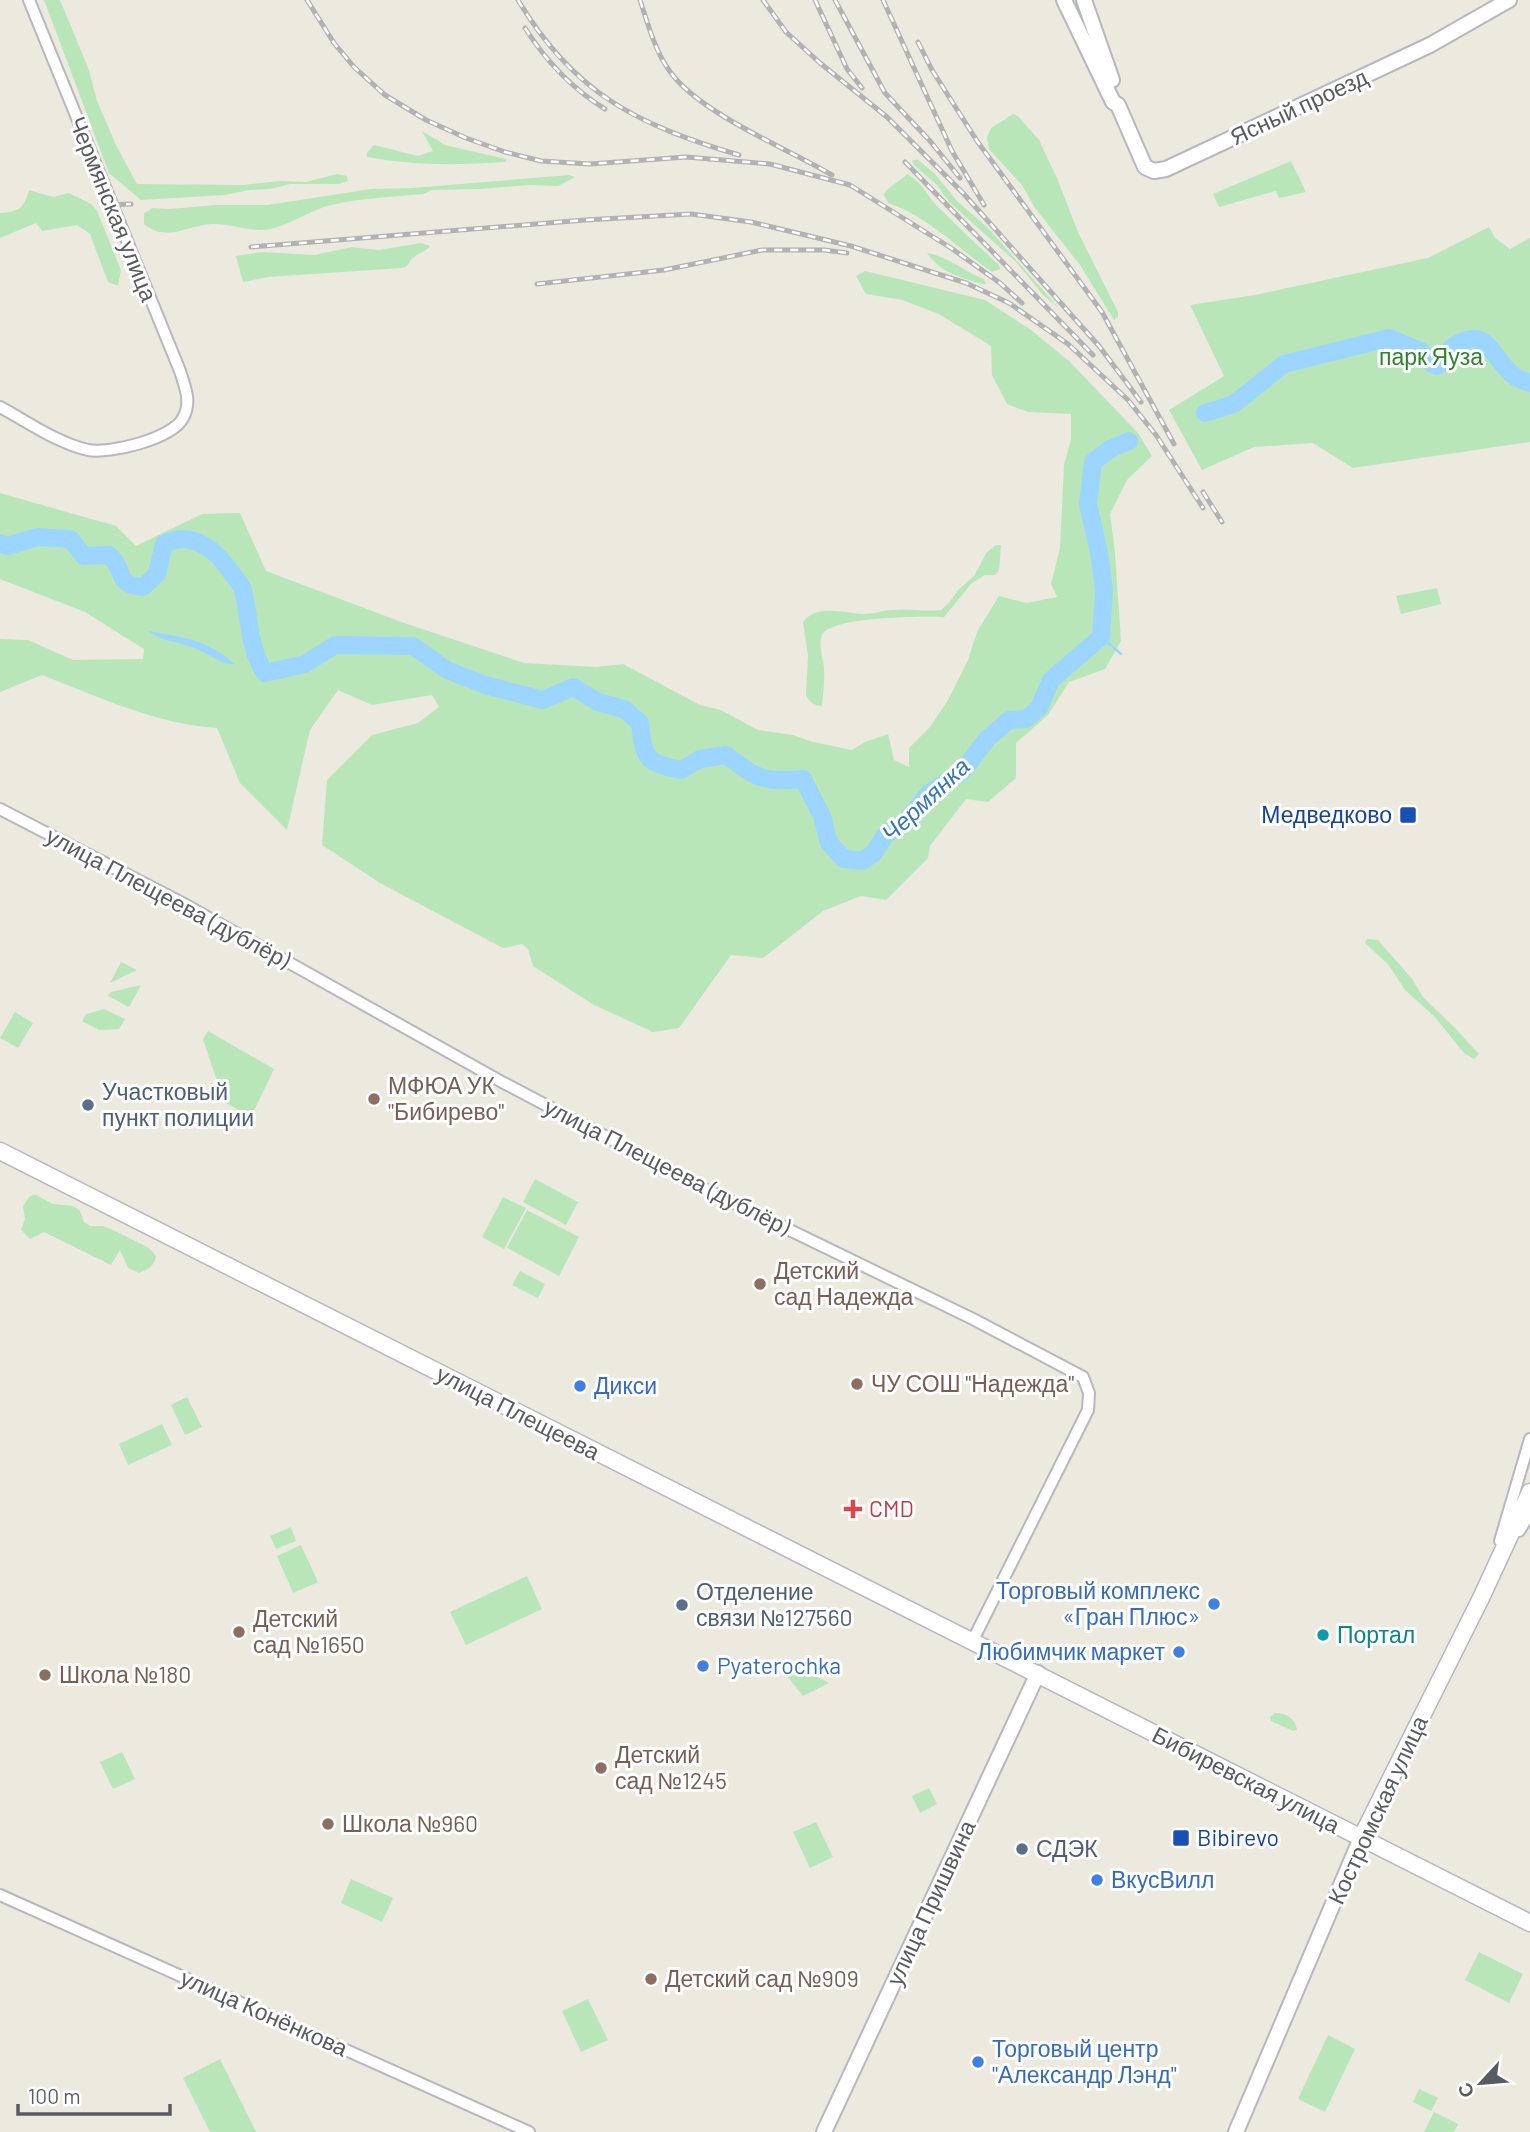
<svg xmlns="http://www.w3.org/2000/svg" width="1530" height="2132" font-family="Barlow,sans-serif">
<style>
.green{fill:#b9e6b9}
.water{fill:#9cd5ff}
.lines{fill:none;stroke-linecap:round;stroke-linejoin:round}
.stream{stroke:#9cd5ff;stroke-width:2.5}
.river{stroke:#9cd5ff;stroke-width:18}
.minor-casing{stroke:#b5b8bd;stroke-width:14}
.tertiary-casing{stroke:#b5b8bd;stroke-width:18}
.secondary-casing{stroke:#b5b9bf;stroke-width:19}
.minor{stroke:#fff;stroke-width:10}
.tertiary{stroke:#fff;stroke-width:14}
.secondary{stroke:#fff;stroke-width:16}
.rail-casing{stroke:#b1b2b2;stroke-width:5}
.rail{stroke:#fff;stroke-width:2.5;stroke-dasharray:8;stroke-linecap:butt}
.transit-dot{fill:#1a4fb4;stroke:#fff;stroke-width:2.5}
.education-dot{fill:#8d6e63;stroke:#fff;stroke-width:2.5}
.service-dot{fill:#5c6f8a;stroke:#fff;stroke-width:2.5}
.shop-dot{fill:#3f7fe0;stroke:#fff;stroke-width:2.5}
.health-dot{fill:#e0444e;stroke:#fff;stroke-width:2.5}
.culture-dot{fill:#0f9aa8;stroke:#fff;stroke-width:2.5}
.labels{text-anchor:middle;stroke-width:6;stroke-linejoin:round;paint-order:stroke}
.street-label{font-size:23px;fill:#585c61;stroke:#fff}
.park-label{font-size:23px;fill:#2e8330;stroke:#fff}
.transit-label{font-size:23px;fill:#164399;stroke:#fff;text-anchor:end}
.education-label{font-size:23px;fill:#785e54;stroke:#fff;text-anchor:start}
.service-label{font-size:23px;fill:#4e5e75;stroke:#fff;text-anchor:start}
.shop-label{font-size:23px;fill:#366cbe;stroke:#fff;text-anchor:start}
.health-label{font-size:23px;fill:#be3a42;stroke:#fff;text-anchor:start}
.culture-label{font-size:23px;fill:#0d838f;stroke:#fff;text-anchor:start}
.water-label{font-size:24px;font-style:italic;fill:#3476b7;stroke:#fff}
</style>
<rect width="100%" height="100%" fill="#ece9df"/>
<!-- green -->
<g class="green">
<path d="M44,0H60L89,70L97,101L116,145L137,184L243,185L280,181L306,182L337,174L347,176L348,181L339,184H290L270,189L249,190L225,195L141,200L109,173Z"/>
<path d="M1013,114L1018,116L1039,140L1057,178L1078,232L1118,312V317L1114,320L1080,265L1035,208L1022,185L989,149L987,138L991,128Z"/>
<path d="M422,131L445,145L506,159V162C459,165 414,166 367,157V153L374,145L418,156L433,151Z"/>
<path d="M917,159L934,173L958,202L987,227L1059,308L1043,295L1016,262L949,202L937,185L914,165L912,161Z"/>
<path d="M1291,161L1306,192L1279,198L1276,191L1219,207L1213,194Z"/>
<path d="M907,174C921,181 927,195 937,206C957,226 977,245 998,264L1001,269L992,272C956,247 932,219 888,203L884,194C889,185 900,182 907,174Z"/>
<path d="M569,175L575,177L558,186L530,185L480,189L432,190L423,194C393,197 360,198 331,205C310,210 292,224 271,229C251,233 231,223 212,224C188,225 166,243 144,224V213L153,208L169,209L216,205H268L370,189L412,188Z"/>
<path d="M29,190L53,197L69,193L91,204L97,211L121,270L118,286L108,282L90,234L77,225L42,231L36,223L0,238V213C19,212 24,208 29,190Z"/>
<path d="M1489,227L1495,238L1510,249L1530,238V442L1353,468L1313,443L1254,447L1202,470L1169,410L1224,376L1190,305L1255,295L1428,258Z"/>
<path d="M421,243L430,246C425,253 419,252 413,258C408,262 410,266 402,268L268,277L243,282L236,256L262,252L315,255L352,247L379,250Z"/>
<path d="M927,253C948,256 964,272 984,279L986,284H981C958,276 941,273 927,253Z"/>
<path d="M865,271L985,300L1031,330L1069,361L1138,433L1152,456L1127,480L1110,514L1115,553L1121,641L1105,669L1069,682L1048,715L1016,743V778L988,802L966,799L930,846L928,858L886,900L861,896L823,911L763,958L731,955L679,1028L653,1032L594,1005L533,966L528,949L522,944L503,948L380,883L322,845L327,780L372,735L418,723L439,707L432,695L372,705L338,690L310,730L287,830L240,783L217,728C156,724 99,697 42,675L0,692V639L28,640L73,660L143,659L144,649L85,612L0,579V493L116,526L136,546L202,514L240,513L266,571L404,623L524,663L596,667L623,664L700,705L721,710L758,730L793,735L813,742L852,750L865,742L888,734L894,760L909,767V748L930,727L948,700L968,660L977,632L999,596L1027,603L1057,597L1051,584L1060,548L1064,465L1071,439V414L1028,412L1007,404L992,375L991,346L939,314L902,300L866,294L856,276Z"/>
<path d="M996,545H1001L999,571L995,575H985L972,583L944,617C924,616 831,616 822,635C818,644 823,658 824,667C825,680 823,693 822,706C815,706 809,702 806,695L808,656L803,622C817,603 846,614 865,614C874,614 883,610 892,610C908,608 925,612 941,610L949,603L958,590L974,576L987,552Z"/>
<path d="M1437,588L1441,604L1401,614L1396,596Z"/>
<path d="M1367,939L1378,940L1412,979L1423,997L1454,1027L1479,1054L1474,1059L1464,1053L1435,1017L1405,990L1388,964L1365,943Z"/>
<path d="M121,962L137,970L110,983Z"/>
<path d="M141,985L129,1007L108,996L111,992Z"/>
<path d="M104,1009L125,1019L119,1029L99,1030L82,1021L86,1014Z"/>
<path d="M15,1012L33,1023L18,1048L0,1038Z"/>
<path d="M208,1031L274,1069L251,1117L224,1102L203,1039Z"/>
<path d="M535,1179L578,1202L566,1225L523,1202Z"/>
<path d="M36,1195L53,1204L73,1206L80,1211L84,1222L90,1226H103L115,1231L149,1248L156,1256C154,1267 148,1269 139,1273L128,1268L120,1250L111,1265L44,1232L30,1239L21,1230L25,1219L23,1206L30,1196Z"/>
<path d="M503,1197L526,1208L504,1249L482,1237Z"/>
<path d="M527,1210L579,1237L559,1276L507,1248Z"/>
<path d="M520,1271L545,1284L538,1298L512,1285Z"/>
<path d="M187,1397L202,1427L185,1435L171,1405Z"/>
<path d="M162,1424L172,1445L128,1465L119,1444Z"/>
<path d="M291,1527L296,1541L276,1549L270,1536Z"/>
<path d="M301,1545L318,1582L293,1593L277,1556Z"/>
<path d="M527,1576L542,1609L466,1645L450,1612Z"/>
<path d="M787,1662H788L829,1683L803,1696L783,1671Z"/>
<path d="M1275,1713C1286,1713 1295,1718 1297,1730L1293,1731L1271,1721L1270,1717Z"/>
<path d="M122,1752L135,1779L113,1789L100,1762Z"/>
<path d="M929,1788L937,1804L920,1813L912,1796Z"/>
<path d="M816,1822L833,1857L810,1868L793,1832Z"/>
<path d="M351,1879L393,1898L382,1922L341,1903Z"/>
<path d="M1479,1952L1523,1974L1509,2003L1465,1980Z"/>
<path d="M588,1999L608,2040L581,2052L562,2011Z"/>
<path d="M1328,2035L1355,2049L1325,2112L1298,2099Z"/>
<path d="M220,2059L256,2132H210L183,2078Z"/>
<path d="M1419,2089L1438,2098L1431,2111L1413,2102Z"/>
<path d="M1434,2112L1458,2124L1454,2132H1424Z"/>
</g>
<!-- water -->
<path class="water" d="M147,631C182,637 208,639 234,664C221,665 211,655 199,650C182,642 163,642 147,631Z"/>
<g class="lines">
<!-- stream -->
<path class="stream" d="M1101,637L1121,654"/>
<!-- river -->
<g class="river">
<path d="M1205,413L1234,404L1284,364L1389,338L1421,351L1432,364L1437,366L1449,360L1451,348C1488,321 1492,360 1514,376C1518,379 1525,381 1530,383"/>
<path d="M0,543L7,546L38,537L70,539L84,556L109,555C127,571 114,585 143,587L157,574L164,544C192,530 215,549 231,572C235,578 241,584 243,590C250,619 248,647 265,673L305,664L335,645L413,646L447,670L485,685L543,700L573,687L598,702L624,709L640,723C644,758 645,763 681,770L700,759L726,755C758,779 763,783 803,779L822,816L829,843L844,859L862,861L874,853L885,835L906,821L929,793L962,772L987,739L1009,720L1026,719L1039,708L1051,680L1101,637L1104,590L1099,552L1088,504L1093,462L1110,449L1129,441"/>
</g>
<defs>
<g id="minor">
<path d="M0,407C28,422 57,443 88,450C110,454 172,439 183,418C192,402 185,387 180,371L29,0"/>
<path d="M0,809L186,905L502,1082L616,1142L703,1188L973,1319L1083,1377L1089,1393L1088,1410L973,1640"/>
<path d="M1519,1531L1530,1514"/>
<path d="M1500,1541L1530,1439"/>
<path d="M0,1895L529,2132"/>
</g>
<g id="tertiary">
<path d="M1064,0L1113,102L1118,105L1145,167L1154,171L1166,169L1430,45L1509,0"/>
<path d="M1084,0L1112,80"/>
<path d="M824,2132L1038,1673"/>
<path d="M1236,2132L1361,1838"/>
</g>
<g id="secondary">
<path d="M0,1151L1530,1923"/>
<path d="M1361,1838L1481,1598L1530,1492"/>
</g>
</defs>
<!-- minor casing -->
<use href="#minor" class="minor-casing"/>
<!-- tertiary casing -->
<use href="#tertiary" class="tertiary-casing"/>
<!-- secondary casing -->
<use href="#secondary" class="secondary-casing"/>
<!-- minor -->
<use href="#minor" class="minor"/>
<!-- tertiary -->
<use href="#tertiary" class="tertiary"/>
<!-- secondary -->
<use href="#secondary" class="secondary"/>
<defs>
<g id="rail">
<path d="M307,0L334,43L354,67L385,95L426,120L466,138L505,152L541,161L590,164L686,157L770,164L850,185L951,248L1000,283L1022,303"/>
<path d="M518,0C574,94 638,125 739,155"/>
<path d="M640,0C649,27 656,56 675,78C709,117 786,148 832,175"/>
<path d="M763,0L786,32L820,63L887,117L963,193L1099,346L1141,402"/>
<path d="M815,0L847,69L862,88"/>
<path d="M835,0L885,93L930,141L960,178"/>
<path d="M883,0L952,151L984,205"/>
<path d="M525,28C546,61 571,88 605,109"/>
<path d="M918,42L932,70L977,141L1102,312L1174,444"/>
<path d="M905,162L1093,355"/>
<path d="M110,205L131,204"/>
<path d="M251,247L585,220L691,214L751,222L851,246L966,283L1009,303L1068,344L1128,400L1156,435L1203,508"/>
<path d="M537,284L664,270L762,250H824L847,253"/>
<path d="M1203,492L1222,522"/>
</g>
</defs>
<!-- rail casing -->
<use href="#rail" class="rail-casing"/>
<!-- rail -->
<use href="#rail" class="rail"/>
</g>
<!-- markers -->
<g class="transit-dot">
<rect x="1399" y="806" width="18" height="18" rx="3.5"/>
<rect x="1172" y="1829" width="18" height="18" rx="3.5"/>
</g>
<g class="education-dot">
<circle cx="374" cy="1099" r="7"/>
<circle cx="760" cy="1284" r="7"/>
<circle cx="857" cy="1384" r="7"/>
<circle cx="239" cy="1632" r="7"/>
<circle cx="45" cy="1675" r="7"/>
<circle cx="601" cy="1768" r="7"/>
<circle cx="328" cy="1824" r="7"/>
<circle cx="651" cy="1979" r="7"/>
</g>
<g class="service-dot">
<circle cx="88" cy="1105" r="7"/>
<circle cx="682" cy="1605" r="7"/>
<circle cx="1022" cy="1849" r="7"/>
</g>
<g class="shop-dot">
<circle cx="580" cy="1386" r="7"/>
<circle cx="1214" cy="1604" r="7"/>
<circle cx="1179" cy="1652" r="7"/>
<circle cx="703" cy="1666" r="7"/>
<circle cx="1097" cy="1880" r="7"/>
<circle cx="978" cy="2062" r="7"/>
</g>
<path class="health-dot" d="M849.5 1498.5h7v7h7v7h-7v7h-7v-7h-7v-7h7z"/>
<circle class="culture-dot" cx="1323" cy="1635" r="7"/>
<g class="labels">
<!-- street labels -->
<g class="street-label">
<text transform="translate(1299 107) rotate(-25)" y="8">Ясный проезд</text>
<text transform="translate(113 209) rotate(68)" y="8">Чермянская улица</text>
<text transform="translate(168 898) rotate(28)" y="8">улица Плещеева (дублёр)</text>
<text transform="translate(667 1167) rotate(27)" y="8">улица Плещеева (дублёр)</text>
<text transform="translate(518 1413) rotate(27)" y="8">улица Плещеева</text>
<text transform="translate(1246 1780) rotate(27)" y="8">Бибиревская улица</text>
<text transform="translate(1378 1810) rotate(-65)" y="8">Костромская улица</text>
<text transform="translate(931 1903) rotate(-65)" y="8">улица Пришвина</text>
<text transform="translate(264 2013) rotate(24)" y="8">улица Конёнкова</text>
</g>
<!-- park labels -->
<g class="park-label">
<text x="1431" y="365">парк Яуза</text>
</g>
<!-- transit labels -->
<g class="transit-label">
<text x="1392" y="823">Медведково</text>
<text x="1197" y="1846" text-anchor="start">Bibirevo</text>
</g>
<!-- education labels -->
<g class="education-label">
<text x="388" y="1094">МФЮА УК<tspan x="388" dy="26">"Бибирево"</tspan></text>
<text x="774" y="1279">Детский<tspan x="774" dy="26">сад Надежда</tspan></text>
<text x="871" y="1392">ЧУ СОШ "Надежда"</text>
<text x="253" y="1627">Детский<tspan x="253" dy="26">сад №1650</tspan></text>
<text x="59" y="1683">Школа №180</text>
<text x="615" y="1763">Детский<tspan x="615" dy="26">сад №1245</tspan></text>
<text x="342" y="1832">Школа №960</text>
<text x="665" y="1987">Детский сад №909</text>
</g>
<!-- service labels -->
<g class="service-label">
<text x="102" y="1100">Участковый<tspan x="102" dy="26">пункт полиции</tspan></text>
<text x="696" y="1600">Отделение<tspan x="696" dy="26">связи №127560</tspan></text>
<text x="1036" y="1857">СДЭК</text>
</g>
<!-- shop labels -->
<g class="shop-label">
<text x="594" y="1394">Дикси</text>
<text x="1200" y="1599" text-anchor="end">Торговый комплекс<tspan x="1200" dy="26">«Гран Плюс»</tspan></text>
<text x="1165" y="1660" text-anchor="end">Любимчик маркет</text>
<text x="717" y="1674">Pyaterochka</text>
<text x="1111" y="1888">ВкусВилл</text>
<text x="992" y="2057">Торговый центр<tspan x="992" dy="26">"Александр Лэнд"</tspan></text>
</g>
<!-- health labels -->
<g class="health-label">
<text x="869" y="1517">CMD</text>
</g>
<!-- culture labels -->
<g class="culture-label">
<text x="1337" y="1643">Портал</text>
</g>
<!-- water labels -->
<g class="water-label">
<text transform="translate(926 800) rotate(-43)" y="8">Чермянка</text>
</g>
</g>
<!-- north arrow -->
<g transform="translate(1481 2083) rotate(244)" stroke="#ffffff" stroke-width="5" paint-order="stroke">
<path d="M0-5L12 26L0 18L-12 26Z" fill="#585c61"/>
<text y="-10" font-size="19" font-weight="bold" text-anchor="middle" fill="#585c61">С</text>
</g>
<!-- scale -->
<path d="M18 2104v10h152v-10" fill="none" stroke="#585c61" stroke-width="3.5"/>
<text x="28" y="2104" font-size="21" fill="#585c61" stroke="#ffffff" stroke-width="5" paint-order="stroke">100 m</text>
</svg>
